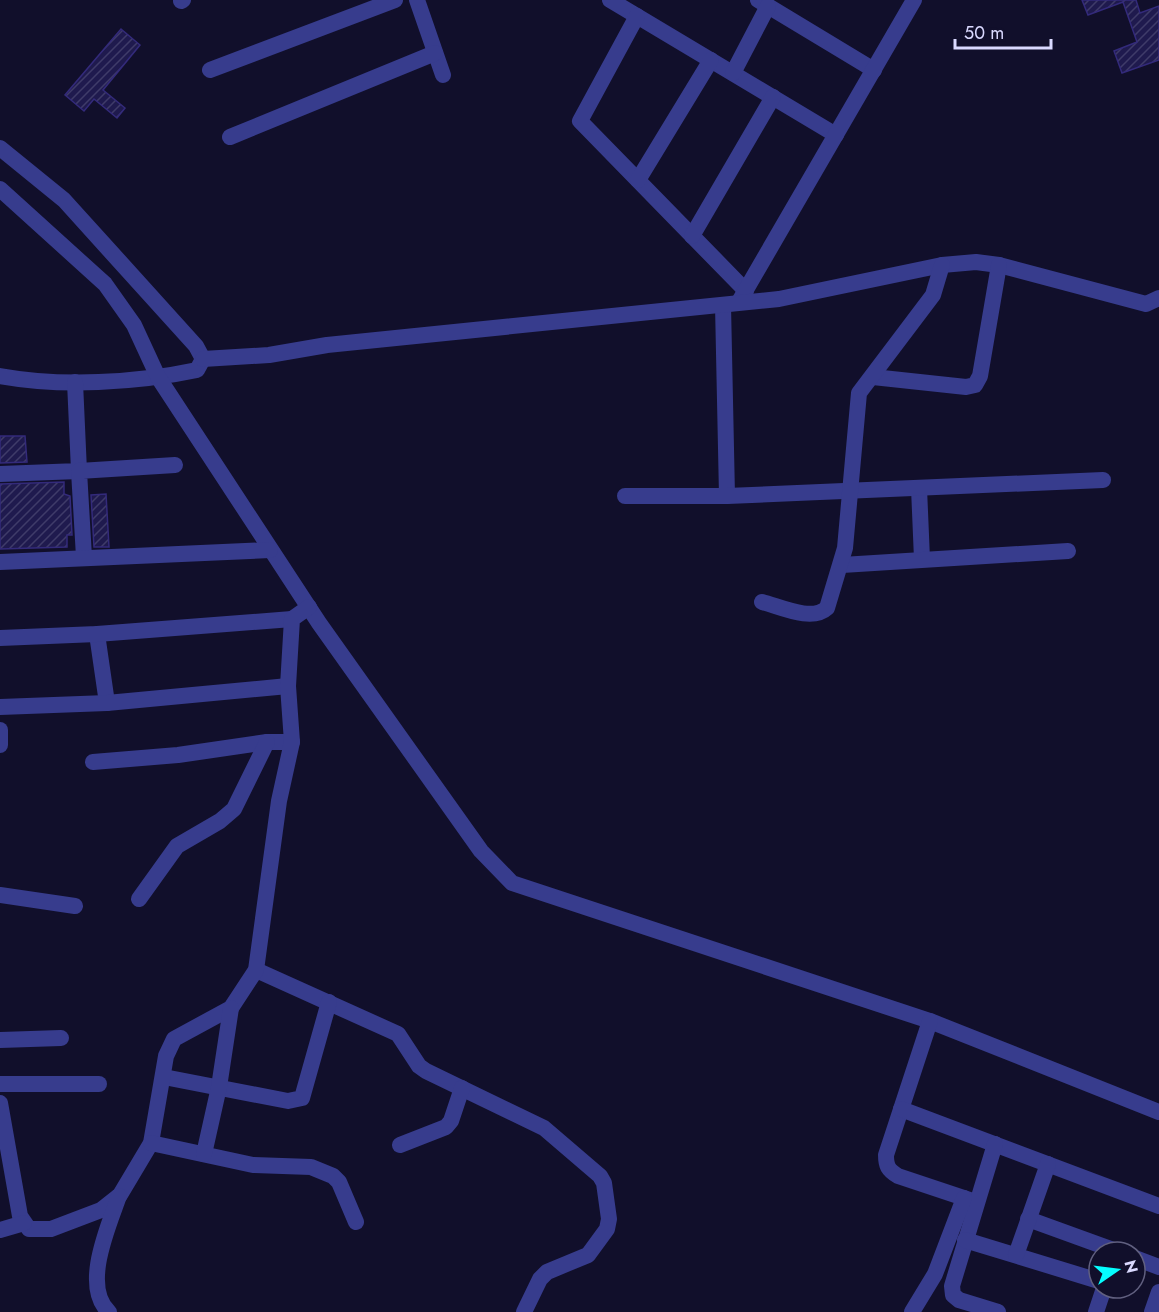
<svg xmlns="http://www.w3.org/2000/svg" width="1159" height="1312" font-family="Jost,sans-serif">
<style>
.building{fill:url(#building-hatch);stroke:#332a7b;stroke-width:1.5}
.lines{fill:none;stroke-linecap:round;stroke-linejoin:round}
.minor{stroke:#373c8d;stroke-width:16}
</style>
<defs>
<pattern id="building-hatch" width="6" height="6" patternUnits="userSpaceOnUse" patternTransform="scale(1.5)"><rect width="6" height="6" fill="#1f1a4e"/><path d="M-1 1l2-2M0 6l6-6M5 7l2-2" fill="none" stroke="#3f3b69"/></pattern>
</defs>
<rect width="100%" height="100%" fill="#110f2b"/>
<!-- building -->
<g class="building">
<path d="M1082,0H1136L1140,13L1159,6V60L1122,73L1114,51L1137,42L1123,2L1088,15Z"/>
<path d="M121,29L140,45L103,90L125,108L117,118L94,99L84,111L65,95Z"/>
<path d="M0,436H25L27,462L0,463Z"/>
<path d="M64,482V494L70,496L72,535H67V547L0,549V484Z"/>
<path d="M106,494L109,547H94L91,495Z"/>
</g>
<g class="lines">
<!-- minor -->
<g class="minor">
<path d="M417,0L443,75"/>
<path d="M610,0L836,135"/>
<path d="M758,0L874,70"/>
<path d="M181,1L183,0"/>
<path d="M637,16L580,121L746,291"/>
<path d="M210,70L395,0"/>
<path d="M733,73L768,6"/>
<path d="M230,137L435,53"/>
<path d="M0,148L64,200L196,346L203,359L197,370C136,383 61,387 0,376"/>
<path d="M638,180L711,60"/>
<path d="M0,189L105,284L134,325L158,377L319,623L481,851L512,883L930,1021L1159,1112"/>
<path d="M692,236L773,97"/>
<path d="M740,300L914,0"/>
<path d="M723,305L727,496"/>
<path d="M203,359L269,355L327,345L779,299L942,265L976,262L999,265L1146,304L1159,298"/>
<path d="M873,377L966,387L975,385L980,376L999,265"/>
<path d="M0,474L79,471L75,382"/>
<path d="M919,488L922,559"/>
<path d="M625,496H727L1103,480"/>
<path d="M84,557L79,471L175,465"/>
<path d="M0,562L270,550"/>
<path d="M842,565L1068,551"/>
<path d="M762,602C781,607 812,622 827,608L845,548L859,393L933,295L942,265"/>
<path d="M97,634L107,703"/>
<path d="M0,638L97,634L292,619"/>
<path d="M0,707L107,703L288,686"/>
<path d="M0,730V745"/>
<path d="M93,762L178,755L267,742H292"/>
<path d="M0,895L75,906"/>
<path d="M139,899L177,846L220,821L234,809L267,742"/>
<path d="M256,970L398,1034L419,1066L426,1071L544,1128L600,1176L604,1183L609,1219L607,1229L588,1255L547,1272L540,1279L524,1312"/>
<path d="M930,1021L886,1155C886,1166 888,1170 898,1176L976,1202"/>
<path d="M0,1040L61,1038"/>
<path d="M164,1077L288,1101L302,1098L329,1002"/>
<path d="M0,1084H99"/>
<path d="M0,1103L20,1216L29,1229H51L101,1210L120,1195L151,1143L166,1056L174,1039L231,1008L256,970L279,801L292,742L288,686L292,619L309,607"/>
<path d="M901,1109L1159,1206"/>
<path d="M151,1143L253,1165L311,1167L333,1176L339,1182L356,1222"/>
<path d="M995,1144L952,1286L953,1295L959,1300L998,1312"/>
<path d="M400,1145L446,1127L451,1121L462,1088"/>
<path d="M204,1154L219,1087L231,1008"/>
<path d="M1028,1219L1119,1252"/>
<path d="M0,1230L24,1223"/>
<path d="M965,1240L1099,1281"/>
<path d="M1016,1255L1048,1164"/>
<path d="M1135,1258L1159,1267"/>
<path d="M109,1312C81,1286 109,1225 119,1196"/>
<path d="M912,1312L935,1274L964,1198"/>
<path d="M1096,1312L1104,1288"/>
<path d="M1152,1312L1159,1292"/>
</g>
</g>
<!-- north arrow -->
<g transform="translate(1117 1270) rotate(76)"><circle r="28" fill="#110f2b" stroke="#616080" stroke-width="1.5"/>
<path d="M0-4.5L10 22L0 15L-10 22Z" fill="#05feff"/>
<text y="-9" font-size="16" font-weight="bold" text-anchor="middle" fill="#dad9ff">N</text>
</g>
<!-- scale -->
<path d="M955 39v9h96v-9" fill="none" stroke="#dad9ff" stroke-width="3"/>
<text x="964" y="39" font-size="18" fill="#dad9ff" stroke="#110f2b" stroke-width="4.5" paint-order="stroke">50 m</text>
</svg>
